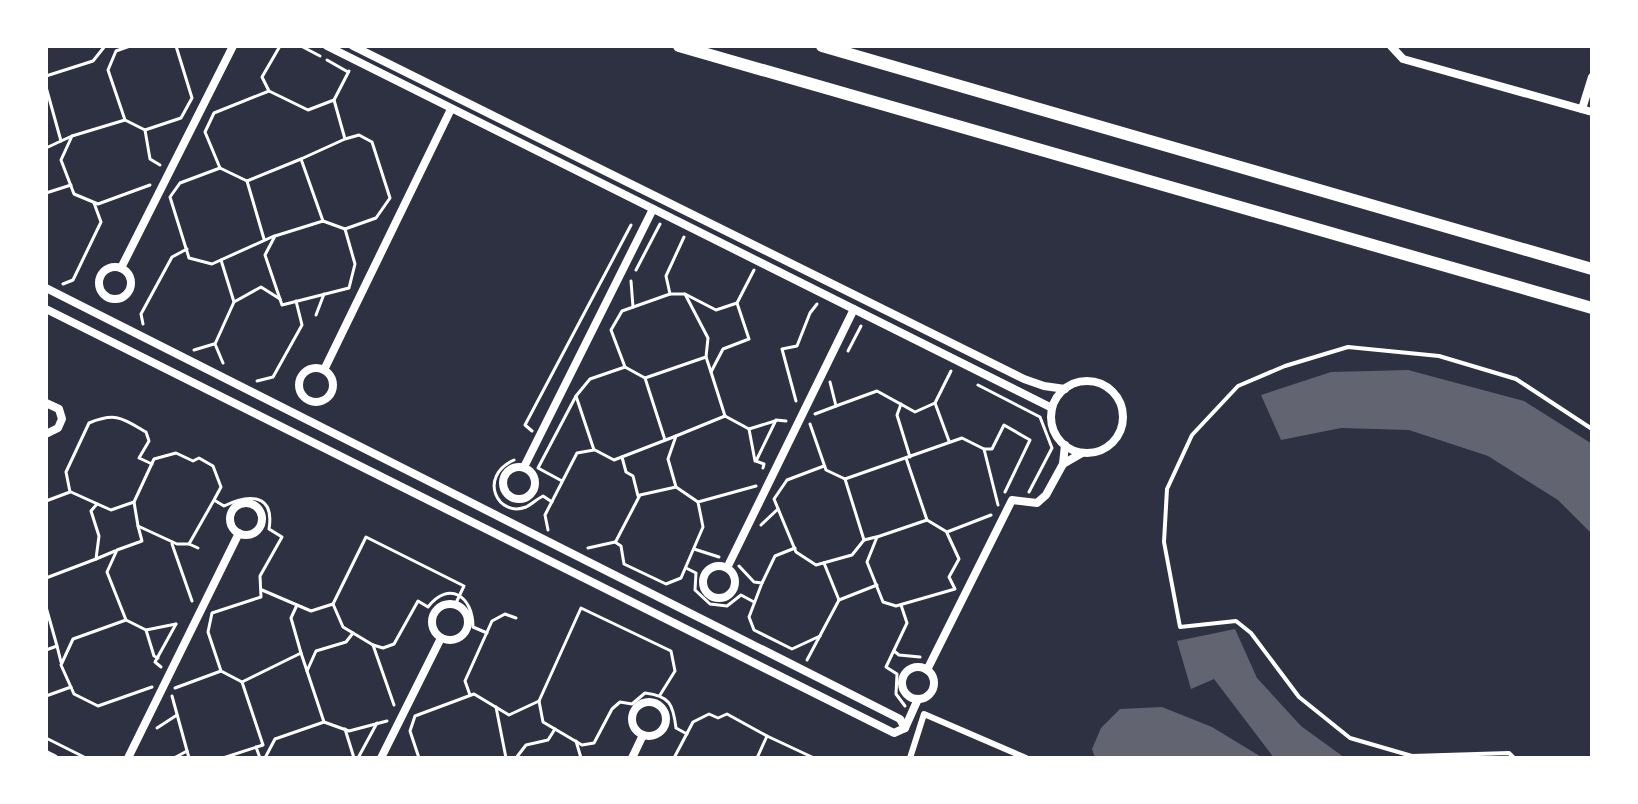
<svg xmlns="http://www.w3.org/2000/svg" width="1638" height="804" font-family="'IBM Plex Sans',sans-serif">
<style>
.building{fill:#626471}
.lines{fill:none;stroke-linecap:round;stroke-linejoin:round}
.path{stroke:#fff;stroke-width:3}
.service{stroke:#fff;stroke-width:4}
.pedestrian{stroke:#fff;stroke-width:6}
.minor{stroke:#fff;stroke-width:8}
.secondary{stroke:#fff;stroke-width:12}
</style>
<rect width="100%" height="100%" fill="#2d3142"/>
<!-- building -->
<g class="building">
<path d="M1408,370L1524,401L1589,442L1592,445V534L1558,500L1488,456L1409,430L1341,428L1281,440L1261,395L1331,372Z"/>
<path d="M1235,629L1257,678L1301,726L1345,758H1274L1214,679L1191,689L1177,641Z"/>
<path d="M1162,707L1212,727L1263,758H1095L1092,749L1101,728L1120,709Z"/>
</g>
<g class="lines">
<!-- path -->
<g class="path">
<path d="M130,46L116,51L108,70L125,120L145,130L181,118L192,98L176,46"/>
<path d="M280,46L262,77L269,91L308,110L334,100"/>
<path d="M301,46L320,56"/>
<path d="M327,60L348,72"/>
<path d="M46,76L93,61L105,46"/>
<path d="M46,87L61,141L72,136"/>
<path d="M269,91L214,113L205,132L220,168L247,181L301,159"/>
<path d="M125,120L72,136L61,160L74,194L98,204L150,185"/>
<path d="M145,130L150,159L160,165"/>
<path d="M345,139L301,159L323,221L345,229L376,218L390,198L372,142L359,135L345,139L334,100L349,71"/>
<path d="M46,148L61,141"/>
<path d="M220,168L180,183L170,197L189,258L212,264L274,236"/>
<path d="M247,181L264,239"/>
<path d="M46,193L71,185"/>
<path d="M323,221L275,236L265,255L282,305L349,288L355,264L345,229"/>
<path d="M221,260L234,302"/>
<path d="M636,270L660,224"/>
<path d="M754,270L737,303L749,339L723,349L711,372L725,416L749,429L775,421"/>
<path d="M631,281L633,307"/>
<path d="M63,284L73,280L101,222L94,203"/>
<path d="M685,294L716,310L737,303"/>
<path d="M316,315L324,294"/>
<path d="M143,324L141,314L172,257L187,249"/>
<path d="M194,350L214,344"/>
<path d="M848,351L861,326"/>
<path d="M706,357L711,372"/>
<path d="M223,363L215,344L234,302L261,287L280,299"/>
<path d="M625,367L645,378L665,440"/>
<path d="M645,378L706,357L708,338L685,294H670"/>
<path d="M257,381L273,377L302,325L296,301"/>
<path d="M978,385L1040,417L1052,448L1029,492"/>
<path d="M796,401L782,349L797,346L810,313L817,304"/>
<path d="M901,404L897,415L910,457"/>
<path d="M836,406L877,391L915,412L935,403"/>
<path d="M815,414L836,406L830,382"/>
<path d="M810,424L826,470L845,479L962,438L984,449L998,505"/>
<path d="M749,429L755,461"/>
<path d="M532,431L525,425L631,225"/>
<path d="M949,441L935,403L951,371"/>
<path d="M984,449H992L1004,425L1030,440L1005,492"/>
<path d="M595,450L614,460L676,436"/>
<path d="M622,457L626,472L633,476L638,496"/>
<path d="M906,458L927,520L947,532L991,515"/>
<path d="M514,460C477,477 498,518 526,507C532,504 537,499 543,496L552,502"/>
<path d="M824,466L787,480L774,499L796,552L816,565L852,555L864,540"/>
<path d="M763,468L764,464L756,461L776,420L786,421"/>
<path d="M845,479L864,540L876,537"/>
<path d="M562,481L538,468L576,396"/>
<path d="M676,487L698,502"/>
<path d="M71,492L111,510L134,502"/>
<path d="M214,500L221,487L213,466L199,458L193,461L176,453L154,459L134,502L138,526L177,544H189L214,500L224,506C248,494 275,493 269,529L282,537L260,576L261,597L212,613L208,632L221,671L242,682L301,653L307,671"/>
<path d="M46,501L70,492L66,472L89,423C116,412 122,418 146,432L149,441L139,458L152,464"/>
<path d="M927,520L877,537L867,562L883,602L896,606L955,589L949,577L959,559L947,533"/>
<path d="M761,525L778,509"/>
<path d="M138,526L142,541L117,550L107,572L126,620L146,630L176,624"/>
<path d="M548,530L545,515L577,453L594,450L576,396L590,379L625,367L611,330L622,311L670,294L666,276L684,237"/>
<path d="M616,541L640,495L676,487L668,459L676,436L725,416"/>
<path d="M172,544L192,601"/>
<path d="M189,544L198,548"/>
<path d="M588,548L615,542L621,546L624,564L666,584L681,578L703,527L698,502L756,486"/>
<path d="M694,549L719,557"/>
<path d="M96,559L115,551"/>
<path d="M824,563L839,600"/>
<path d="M739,566L754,582L762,583L749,617L754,630L792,649L820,636"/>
<path d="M686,568L696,573L695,590L710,604L727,606L741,595L754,602"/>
<path d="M46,578L96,559L99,536L91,511L97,504"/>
<path d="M762,583L775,556L795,548"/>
<path d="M262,590L311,611L333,604"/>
<path d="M297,605L291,618L301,653"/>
<path d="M901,605L907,623L886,667L897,674L896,694L905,706"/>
<path d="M46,607L57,646L46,650"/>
<path d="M126,620L73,639L61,665L74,694L98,706L152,687"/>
<path d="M146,630L154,656L158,658"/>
<path d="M353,633L346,642L316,651L307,671L324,722L349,731L387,721"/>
<path d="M373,645L383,648L394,644L418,601L428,607C449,580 473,596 473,627L487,633"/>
<path d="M57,646L61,662"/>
<path d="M894,651L899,655L920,657"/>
<path d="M807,660L839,600L877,585"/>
<path d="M161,667L155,662L176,624"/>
<path d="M175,688L221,671"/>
<path d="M470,695L465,681L492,621L505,614L516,618"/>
<path d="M660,695L675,671L671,651L581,608L539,701L543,722L582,745L594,743L612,709L620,702L632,704L645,693C670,696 673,704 676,728L687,734"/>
<path d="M46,696L71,687"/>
<path d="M172,696L189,758"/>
<path d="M394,705L373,645L343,627L333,604L366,537L464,586L455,605"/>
<path d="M496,707L506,758"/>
<path d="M157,728L177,715"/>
<path d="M345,729L354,758"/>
<path d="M46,738L86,758"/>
<path d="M576,741L581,758"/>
<path d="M256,747L260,758"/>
<path d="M174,758L187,751"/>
<path d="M198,758H200"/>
<path d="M223,758L263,745L242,682"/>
<path d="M265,758L275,739L324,722"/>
<path d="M358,758L377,723"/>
<path d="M419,758L410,731L415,716L474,694L509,715L539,701"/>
<path d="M516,758L526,745L548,740L555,729"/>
<path d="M674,758L693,722L709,714L718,718L727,714L767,736"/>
<path d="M757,758L767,736L814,758"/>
</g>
<!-- service -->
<path class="service" d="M1514,758L1509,753L1412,756L1350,738L1299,697L1251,633L1236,621L1180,627L1164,542L1167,489L1192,435L1238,386L1285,366L1348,347L1439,356L1516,379L1592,429"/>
<!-- pedestrian -->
<path class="pedestrian" d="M910,758L924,714L1026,758"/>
<!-- minor -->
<g class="minor">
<path d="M327,46L1052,408"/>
<path d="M353,46L1024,379L1044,386L1065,389"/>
<path d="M1391,46L1403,59L1592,112"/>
<path d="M1582,109L1592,77"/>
<circle cx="115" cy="283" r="16"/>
<path d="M121,268L233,46"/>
<path d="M46,288L900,719L905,728L894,733L46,309"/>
<circle cx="316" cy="385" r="17"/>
<path d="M324,370L451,109"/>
<circle cx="1087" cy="417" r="36"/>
<path d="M46,403L59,409L62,419L58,428L46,434"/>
<path d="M1065,445L1063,464L1082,453"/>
<circle cx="519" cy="483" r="16"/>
<path d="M524,467L653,209"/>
<circle cx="246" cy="519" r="16"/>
<circle cx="719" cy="582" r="16"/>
<path d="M727,568L854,309"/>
<circle cx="450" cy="622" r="18"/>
<circle cx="918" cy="683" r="16"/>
<path d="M927,670L1012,500L1037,503L1046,495L1063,464"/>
<circle cx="649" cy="719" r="17"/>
<path d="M905,728L918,699"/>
<path d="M46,754L54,758"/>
<path d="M128,758L239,533"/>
<path d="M381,758L441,638"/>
<path d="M632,758L643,735"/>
</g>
<!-- secondary -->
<g class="secondary">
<path d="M679,46L1592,308"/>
<path d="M822,46L1592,269"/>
</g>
</g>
<!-- border -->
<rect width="1638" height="804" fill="none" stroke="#ffffff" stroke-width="96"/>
</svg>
